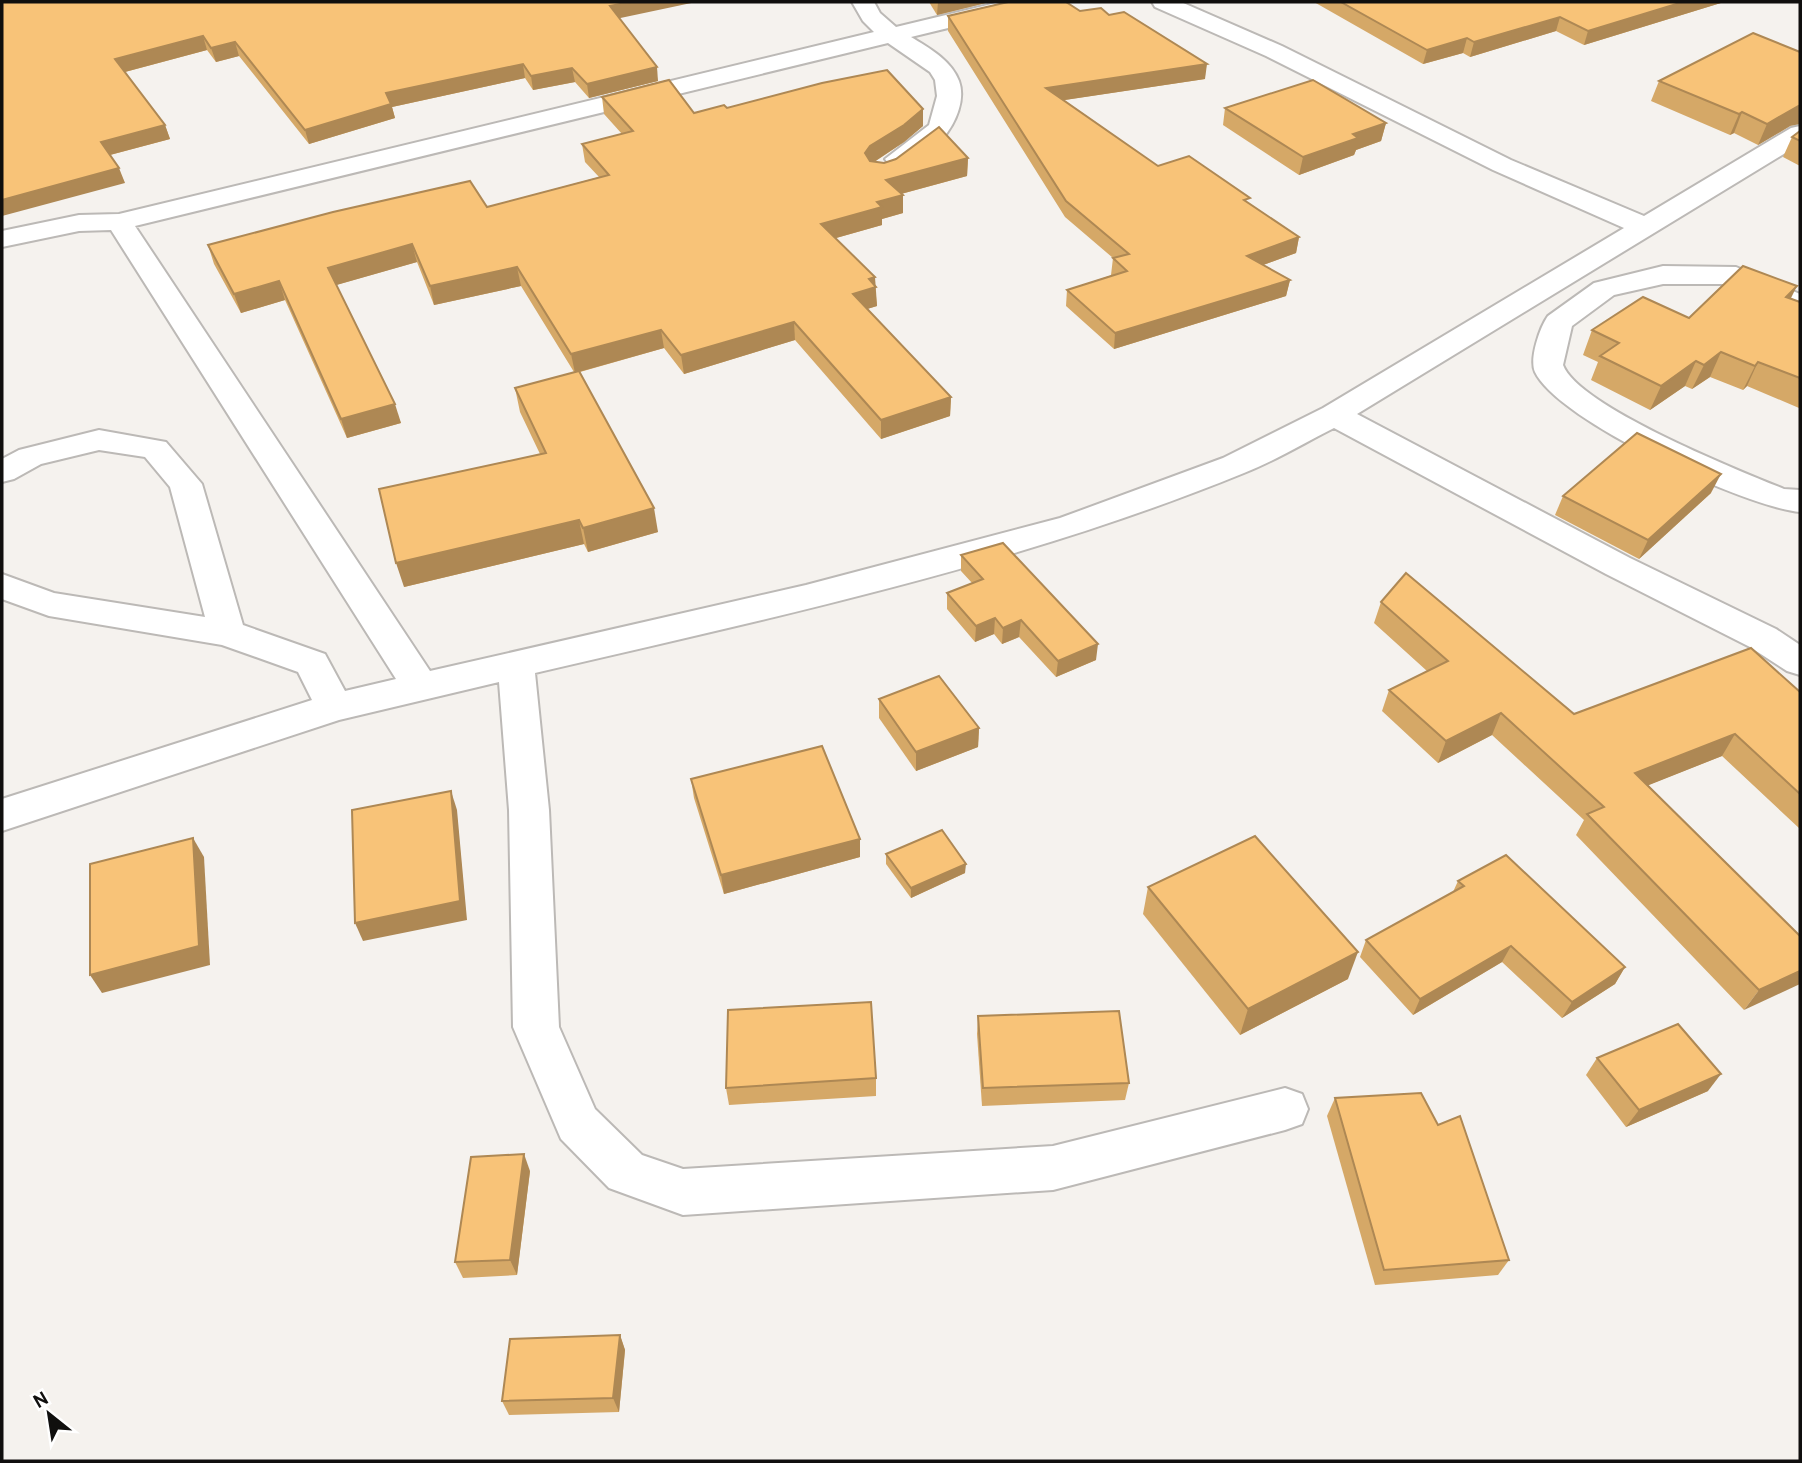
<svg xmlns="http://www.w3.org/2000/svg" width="1802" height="1463" font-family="Overpass,sans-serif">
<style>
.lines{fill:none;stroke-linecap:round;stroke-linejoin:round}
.minor-casing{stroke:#bcb9b6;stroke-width:4}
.minor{fill:#fff;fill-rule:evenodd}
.wall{fill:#d5a867}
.shaded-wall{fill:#ae8854}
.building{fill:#f8c378;stroke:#ae8854;stroke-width:2}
</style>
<rect width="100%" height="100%" fill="#f5f2ee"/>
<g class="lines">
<defs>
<g id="minor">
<path d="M852,2H874L880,13L896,27L1000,2H1038L1035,7L911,37C929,48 951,60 959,81C972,117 924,173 889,164L885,159L929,125L937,96L935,80L930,72L888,43L135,226L430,671L806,585L1060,518L1223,458L1323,408L1624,228L1493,170L1266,56L1155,7L1152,2H1181L1282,46L1511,160L1644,216L1791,128L1800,126V144L1357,414L1630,558L1776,629L1800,645V675L1787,671L1750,647L1606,574L1334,428C1304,443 1275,461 1244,473C1016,566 774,617 535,673L549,810L559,1027L595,1109L642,1155L683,1169L1053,1146L1285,1088L1302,1094L1308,1109L1302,1124L1285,1130L1053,1190L683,1215L609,1188L561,1139L513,1027L509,810L499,682L339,720L2,831V799L312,700L298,672L222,645L49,616L2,599V574L54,593L205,617L170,487L145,457L99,450L41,464L14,479L2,482V459L19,450L99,430L166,442L202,484L243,625L325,654L345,691L396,679L111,230L79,231L2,247V231L79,215L119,214L874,32L863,21Z"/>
<path d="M1663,266L1736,267L1800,294V313L1731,284H1663L1614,295L1572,326L1563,365C1579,407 1740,471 1784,489L1800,490V512C1746,507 1558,421 1535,372C1529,359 1540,327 1548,316L1594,283Z"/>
</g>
</defs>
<!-- minor casing -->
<use href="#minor" class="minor-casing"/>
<!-- minor -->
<use href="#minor" class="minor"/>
</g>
<!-- wall -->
<g class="wall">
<path d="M2,2L619,18L658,81L589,98L575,82L533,90L525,78L392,107L395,118L309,144L239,56L216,62L207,50L125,72L165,125L170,139L110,155L125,183Z"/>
<path d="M929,2H990L937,15Z"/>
<path d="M1314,2H1724L1584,45L1556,31L1470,57L1463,53L1423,64Z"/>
<path d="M1080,11L1109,15L1205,79L1064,100L1158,166L1249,203L1299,237L1296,253L1263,265L1290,280L1286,296L1114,349L1066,306L1067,290L1112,275H1111L1113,258L1065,217L948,31V16Z"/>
<path d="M1659,81L1790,126L1758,145L1734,133L1730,135L1651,101Z"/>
<path d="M602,97L694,113L727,108L923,109V126L904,142L874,162L884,163L968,158L967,176L901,194L903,195V213L882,219V225L836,238L875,286L877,306L867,309L951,397L950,416L881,439L795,340L684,374L664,348L580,372L658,532L588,552L584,544L404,587L540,454L520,412L515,388L574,372L521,286L434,305L417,262L336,285L401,423L347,438L285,300L241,313L214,264L208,245L487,207L599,177L585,162L582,144L622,134L604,114Z"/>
<path d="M1225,108L1386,123L1381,141L1356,150L1354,155L1299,175L1223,125Z"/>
<path d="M1800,131V166L1783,157L1792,137Z"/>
<path d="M1791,298L1800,302V407L1799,408L1747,386L1743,390L1710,377L1692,389L1685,386L1650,410L1591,380L1598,362L1583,355L1592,330L1689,318Z"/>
<path d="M1711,493L1639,559L1555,515L1563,496Z"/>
<path d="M961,555L1096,660L1056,677L1019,637L1002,644L994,634L975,642L947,609V593L972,583L961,571Z"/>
<path d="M1381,602L1574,714L1800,692V829L1722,756L1648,785L1800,936L1744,1010L1576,835L1584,820L1492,735L1438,763L1382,711L1389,690L1427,671L1374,623Z"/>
<path d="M879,699L979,728L978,747L916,771L879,718Z"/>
<path d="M691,779L860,857L724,894L694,798Z"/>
<path d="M886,854L965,873L911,898L886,864Z"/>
<path d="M1458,881L1625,967L1615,984L1562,1018L1502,962L1413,1015L1360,957L1366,940L1453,892Z"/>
<path d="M1148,887L1348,979L1240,1035L1143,914Z"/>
<path d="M978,1016L1129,1083L1125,1100L982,1106L977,1034Z"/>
<path d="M1597,1058L1708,1091L1626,1127L1586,1075Z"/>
<path d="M876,1078V1096L729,1105L726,1088Z"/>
<path d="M1335,1098L1509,1260L1498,1275L1375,1285L1327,1116Z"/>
<path d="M530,1171L517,1275L463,1278L455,1262Z"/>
<path d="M620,1335L625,1350L619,1412L509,1415L502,1401Z"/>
</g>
<!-- shaded-wall -->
<g class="shaded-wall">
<path d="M631,2H696L611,20L610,6Z"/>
<path d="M938,2H990L937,15Z"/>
<path d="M1683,2H1724L1584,45L1588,31Z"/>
<path d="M1560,17L1556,31L1470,57L1474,42Z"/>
<path d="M203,36L207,50L121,73L115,59Z"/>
<path d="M1467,38L1463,53L1423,64L1427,50Z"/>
<path d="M235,42L239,56L216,62L211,48Z"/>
<path d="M523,64L525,78L392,107L395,118L309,144L305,130L386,93Z"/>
<path d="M1207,64L1205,79L1045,103L1046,88Z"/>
<path d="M657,67L658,81L589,98L587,84Z"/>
<path d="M572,68L575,82L533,90L531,76Z"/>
<path d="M1799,105H1800V124L1790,126L1758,145L1767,124Z"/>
<path d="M923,109V126L904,142L871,164L865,153L870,146Z"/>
<path d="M1742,112L1734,133L1730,135L1739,114Z"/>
<path d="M1386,123L1381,141L1356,150L1354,155L1299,175L1303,157L1353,134Z"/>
<path d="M165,125L170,139L106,156L101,142Z"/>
<path d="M968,158L967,176L886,198V180Z"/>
<path d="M119,168L125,183L2,216V200Z"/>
<path d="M903,195V213L882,219V225L822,242L821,224L877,202Z"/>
<path d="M1299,237L1296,253L1244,272L1247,256Z"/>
<path d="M412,244L417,262L333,286L328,268Z"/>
<path d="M517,267L521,286L434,305L430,286Z"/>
<path d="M875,277L877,306L854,313L853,294L869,279Z"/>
<path d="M1290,280L1286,296L1114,349L1115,333Z"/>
<path d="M279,281L285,300L241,313L234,294Z"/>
<path d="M1797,286L1785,310L1786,297Z"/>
<path d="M794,322L795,340L684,374L681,355Z"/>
<path d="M661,330L664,348L575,373L571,354Z"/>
<path d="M1721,352L1710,377L1692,389L1704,365Z"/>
<path d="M1696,361L1685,386L1650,410L1661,386Z"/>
<path d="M1758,362L1747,386L1743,390L1755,366Z"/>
<path d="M951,397L950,416L881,439V420Z"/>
<path d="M395,404L401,423L347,438L341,419Z"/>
<path d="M1721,474L1711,493L1639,559L1648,540Z"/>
<path d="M654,508L658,532L588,552L583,528Z"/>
<path d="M579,520L584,544L404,587L396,563Z"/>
<path d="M995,618L994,634L975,642L976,626Z"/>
<path d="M1021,620L1019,637L1002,644L1003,628Z"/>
<path d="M1098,644L1096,660L1056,677L1058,661Z"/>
<path d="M1501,713L1492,735L1438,763L1446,741Z"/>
<path d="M979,728L978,747L916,771V752Z"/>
<path d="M1735,734L1722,756L1624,795L1635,773Z"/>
<path d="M451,791L457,810L467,920L363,941L355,923Z"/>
<path d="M193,838L204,857L210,965L102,993L90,975Z"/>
<path d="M860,839V857L724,894L721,875Z"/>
<path d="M966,864L965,873L911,898V888Z"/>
<path d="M1511,946L1502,962L1413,1015L1420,999Z"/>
<path d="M1358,952L1348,979L1240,1035L1248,1009Z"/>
<path d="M1625,967L1615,984L1562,1018L1572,1002Z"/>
<path d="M1800,971V984L1744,1010L1759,990Z"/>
<path d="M1721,1074L1708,1091L1626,1127L1639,1110Z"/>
<path d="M524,1154L530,1171L517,1275L510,1260Z"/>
<path d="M620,1335L625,1350L619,1412L613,1398Z"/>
</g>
<!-- building -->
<g class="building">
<path d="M2,2H631L610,6L657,67L587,84L572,68L531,76L523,64L386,93L391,104L305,130L235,42L211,48L203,36L115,59L165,125L101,142L119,168L2,200Z"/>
<path d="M1008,2H1066L1080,11L1101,8L1109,15L1124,12L1207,64L1046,88L1158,166L1189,156L1250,198L1244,200L1299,237L1247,256L1290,280L1115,333L1067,290L1127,271L1113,258L1129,254L1066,201L948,16Z"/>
<path d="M1341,2H1683L1588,31L1560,17L1474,42L1467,38L1427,50Z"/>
<path d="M1753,33L1800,52V105L1767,124L1742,112L1739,114L1659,81Z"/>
<path d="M887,70L923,109L904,125L870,146L865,153L870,161L884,163L896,159L939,127L968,158L886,180L903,195L877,202L882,207L821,224L875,277L869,279L876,287L853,294L951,397L881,420L794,322L681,355L661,330L571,354L517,267L430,286L412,244L328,268L395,404L341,419L279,281L234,294L208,245L333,212L470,181L487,207L609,175L582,144L633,131L602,97L669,80L694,113L724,105L727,108L822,83Z"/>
<path d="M1313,80L1386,123L1353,134L1358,138L1303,157L1225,108Z"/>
<path d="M1800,131V141L1792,137Z"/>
<path d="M1743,266L1797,286L1786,297L1800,302V378L1758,362L1755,366L1721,352L1704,365L1696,361L1661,386L1600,356L1619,343L1592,330L1643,297L1689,318Z"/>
<path d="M579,371L654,508L583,528L579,520L396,563L379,489L546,453L515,388Z"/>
<path d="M1637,433L1721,474L1648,540L1563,496Z"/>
<path d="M1003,543L1098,644L1058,661L1021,620L1003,628L995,618L976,626L947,593L983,579L961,555Z"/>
<path d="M1406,573L1574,714L1751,648L1800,692V794L1735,734L1635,773L1800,936V971L1759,990L1587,814L1604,807L1501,713L1446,741L1389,690L1448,661L1381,602Z"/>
<path d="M939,676L979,728L916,752L879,699Z"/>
<path d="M822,746L860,839L721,875L691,779Z"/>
<path d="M451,791L460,901L355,923L352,810Z"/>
<path d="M942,830L966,864L911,888L886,854Z"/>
<path d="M1255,836L1358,952L1248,1009L1148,887Z"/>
<path d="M193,838L199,946L90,975V864Z"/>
<path d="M1506,855L1625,967L1572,1002L1511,946L1420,999L1366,940L1464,886L1458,881Z"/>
<path d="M871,1002L876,1078L726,1088L728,1010Z"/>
<path d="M1119,1011L1129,1083L983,1088L978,1016Z"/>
<path d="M1678,1024L1721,1074L1639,1110L1597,1058Z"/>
<path d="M1421,1093L1438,1125L1460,1116L1509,1260L1384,1270L1335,1098Z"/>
<path d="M524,1154L510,1260L455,1262L471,1157Z"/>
<path d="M620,1335L613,1398L502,1401L510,1339Z"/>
</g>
<!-- border -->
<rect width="1802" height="1463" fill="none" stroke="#100f0e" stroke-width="7"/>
<!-- north arrow -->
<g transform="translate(49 1414) rotate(330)" stroke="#ffffff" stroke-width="5" paint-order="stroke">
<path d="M0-5L12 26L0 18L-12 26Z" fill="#100f0e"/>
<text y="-10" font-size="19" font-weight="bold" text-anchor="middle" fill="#100f0e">N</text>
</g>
</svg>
